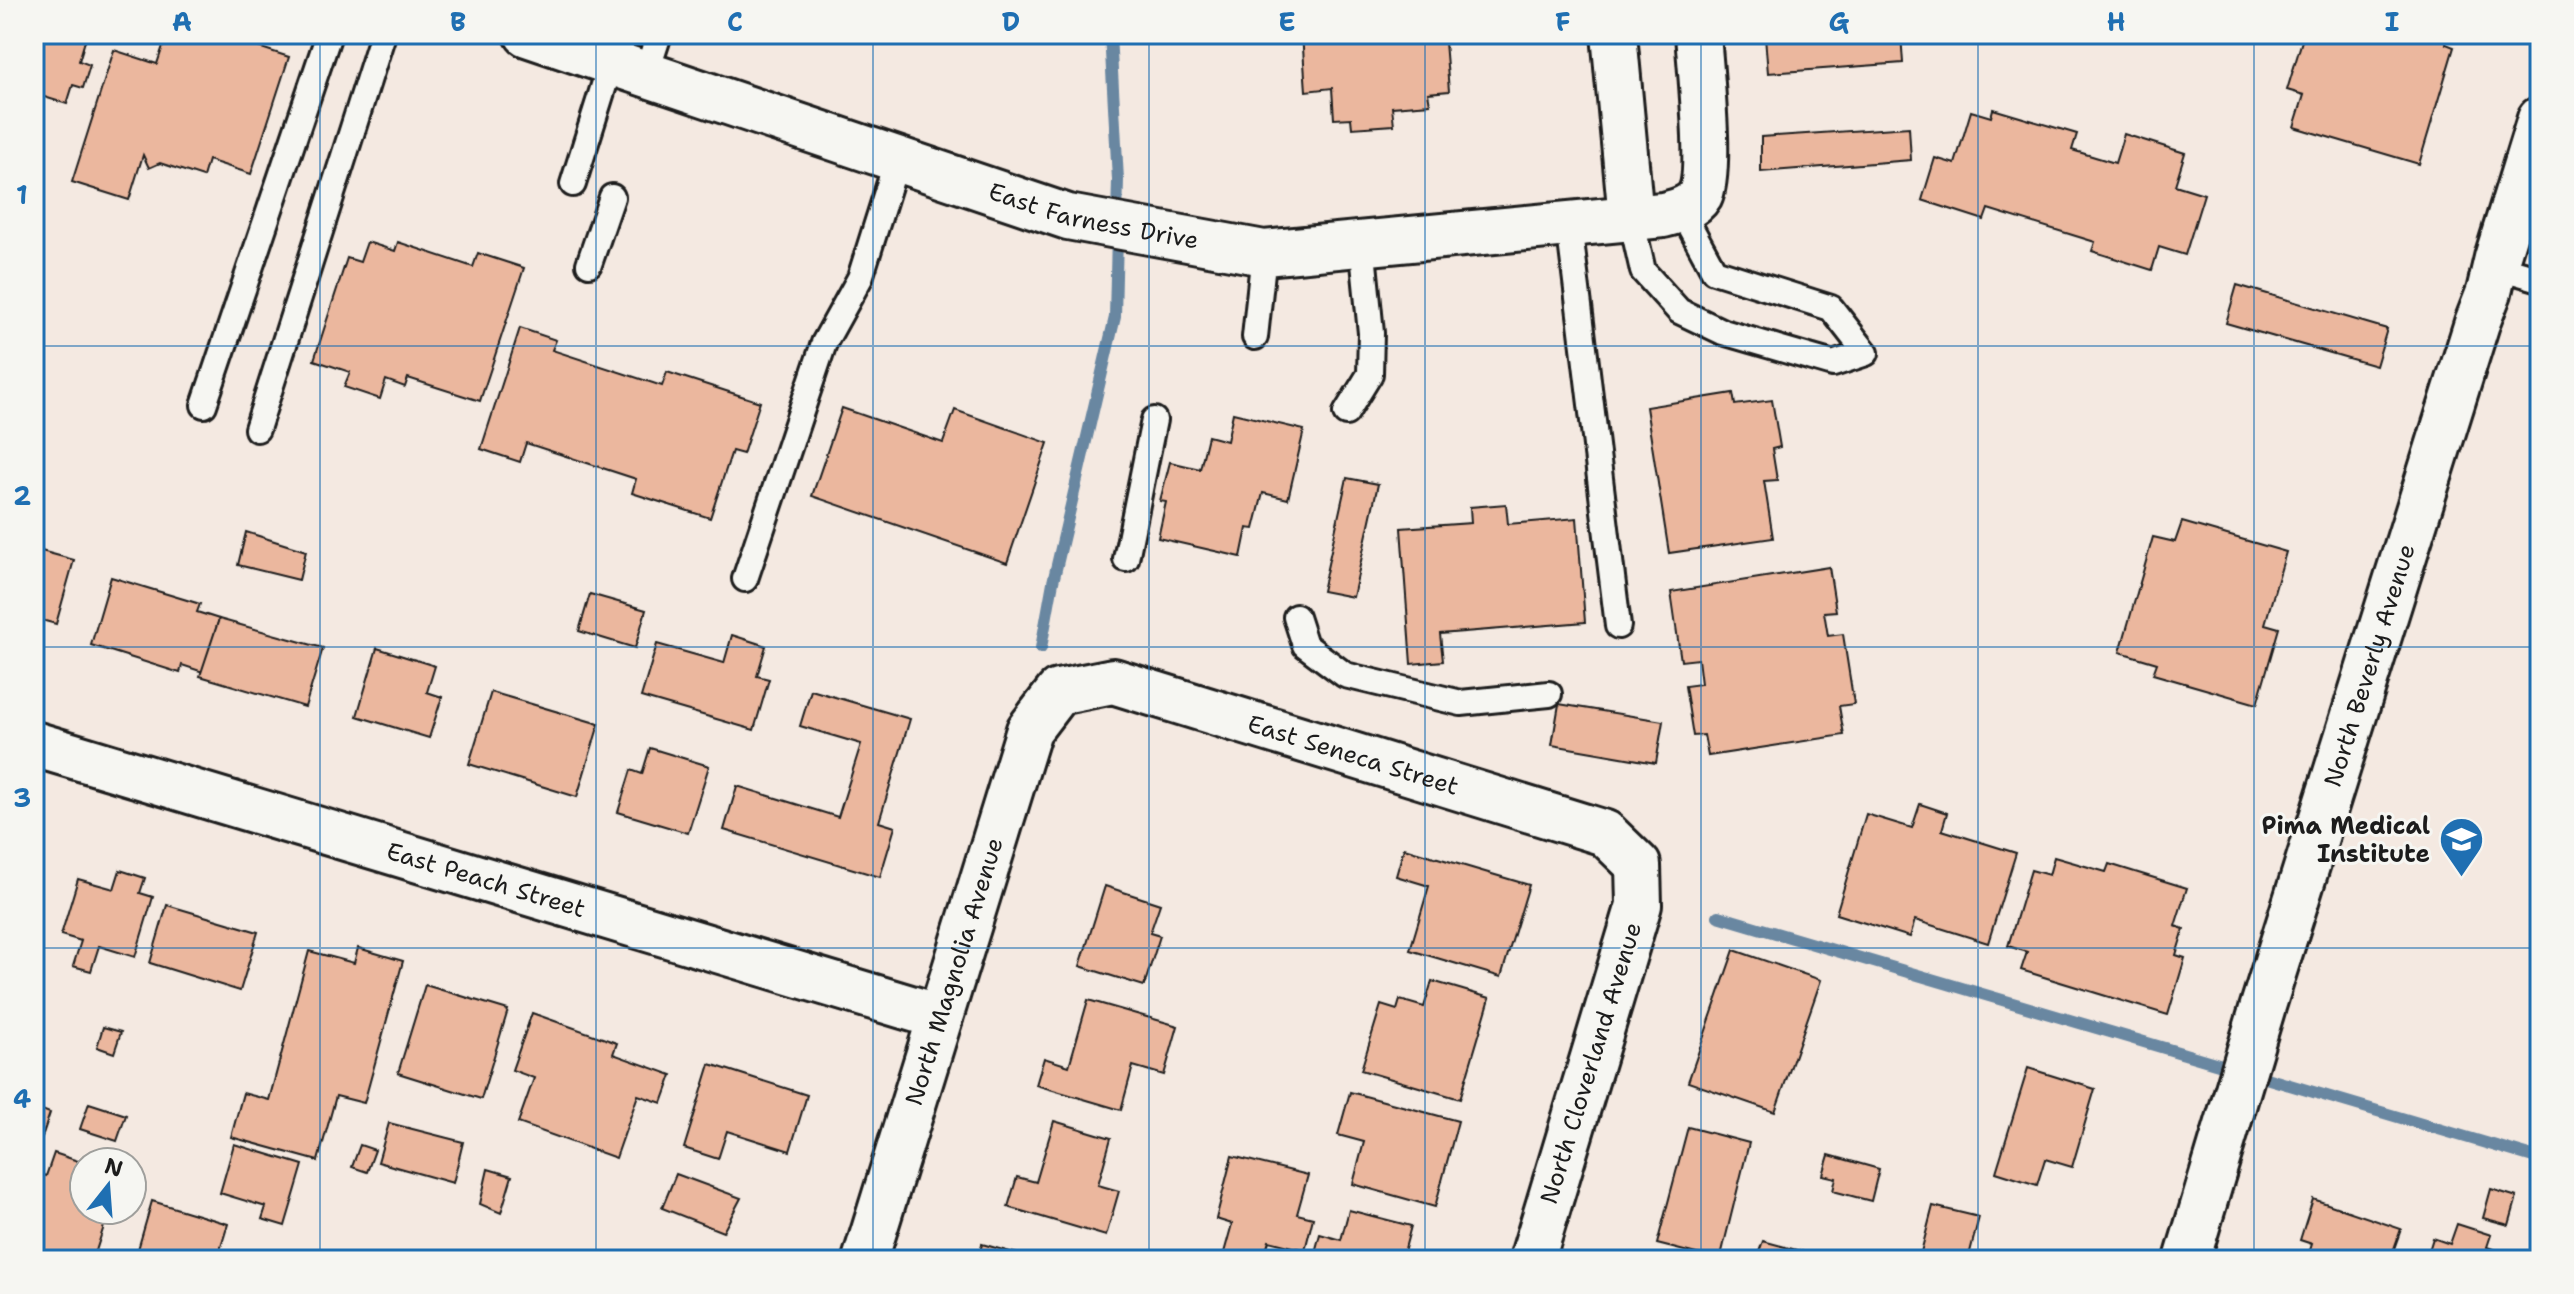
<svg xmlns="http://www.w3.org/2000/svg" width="2574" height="1294" font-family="'Shantell Sans',sans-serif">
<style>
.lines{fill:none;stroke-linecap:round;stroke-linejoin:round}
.stream{stroke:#6987a1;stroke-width:12}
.building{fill:#ebb79e;stroke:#1c1c1c;stroke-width:2}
.service-casing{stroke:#1c1c1c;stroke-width:30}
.minor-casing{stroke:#1c1c1c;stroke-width:50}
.service{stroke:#f6f6f2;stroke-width:24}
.minor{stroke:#f6f6f2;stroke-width:44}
.grid{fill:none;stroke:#1f6fb2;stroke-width:2;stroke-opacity:0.55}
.labels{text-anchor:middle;stroke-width:6;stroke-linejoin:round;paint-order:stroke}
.street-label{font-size:24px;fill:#1c1c1c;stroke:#f6f6f2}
.poi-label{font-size:24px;font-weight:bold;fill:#1c1c1c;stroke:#f6f6f2;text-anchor:end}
.neatline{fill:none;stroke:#1f6fb2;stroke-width:3}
.grid-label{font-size:26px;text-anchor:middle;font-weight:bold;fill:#1f6fb2}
</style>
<rect width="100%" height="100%" fill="#f4e9e1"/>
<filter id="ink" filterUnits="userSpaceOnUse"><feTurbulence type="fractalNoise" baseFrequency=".0125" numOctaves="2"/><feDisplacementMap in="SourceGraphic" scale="16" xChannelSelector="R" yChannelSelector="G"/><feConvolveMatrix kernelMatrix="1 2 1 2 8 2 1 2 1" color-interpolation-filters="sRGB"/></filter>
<g filter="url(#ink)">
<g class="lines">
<!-- stream -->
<g class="stream">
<path d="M1110,34L1118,180L1117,217"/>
<path d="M1041,648L1053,582L1115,317L1117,235"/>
<path d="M1718,916L2540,1159"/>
</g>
</g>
<!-- building -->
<g class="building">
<path d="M34,34H87L79,61L90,65L83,88L73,85L67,104L41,96L34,118Z"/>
<path d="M167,34H218L289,57L251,174L208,160L203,177L160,163L149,168L143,155L129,200L72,182L114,50L157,64Z"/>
<path d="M1302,34H1454L1455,41L1445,42L1449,91L1428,93L1430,104L1392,107L1394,125L1352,128L1351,118L1334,119L1332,88L1306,91Z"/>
<path d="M1809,34H1901L1903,63L1768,73L1765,37Z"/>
<path d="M2304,34H2449L2446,44L2454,47L2419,164L2294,127L2304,95L2287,90Z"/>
<path d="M1993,109L2077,134L2072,150L2115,163L2124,134L2185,153L2175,185L2204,194L2185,255L2159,247L2152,270L2092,251L2095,242L1988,209L1984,220L1922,200L1935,158L1955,164L1971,111L1991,117Z"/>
<path d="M1909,127L1911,160L1761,172V137Z"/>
<path d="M367,242L395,251L398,242L473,267L478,253L524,268L480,401L408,378L405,387L386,380L380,399L344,387L350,372L314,360L347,258L360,262Z"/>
<path d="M2237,285L2387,329L2376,366L2226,323Z"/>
<path d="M520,328L556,340L552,350L662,386L667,372L760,402L743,454L732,451L710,518L632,493L636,479L526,443L520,462L481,449Z"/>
<path d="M1733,393L1735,405L1772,400L1780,447L1772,449L1777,480L1764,481L1773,538L1669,553L1646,407Z"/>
<path d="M842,408L943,443L955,410L1048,443L1007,563L812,496Z"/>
<path d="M1233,413L1304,430L1288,499L1263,493L1254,529L1247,528L1241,557L1158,538L1166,502L1160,501L1170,462L1200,469L1208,436L1227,441Z"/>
<path d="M1347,478L1378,484L1353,597L1322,591Z"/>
<path d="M1506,504L1508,524L1577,518L1585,622L1440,634L1443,661L1411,664L1401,528L1471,523L1470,507Z"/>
<path d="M2182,522L2286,552L2265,624L2279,628L2257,704L2153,674L2157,663L2120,652L2153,537L2175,542Z"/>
<path d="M246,532L306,551L299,580L238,565Z"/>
<path d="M34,549L74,560L56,624L34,618Z"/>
<path d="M1829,567L1836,611L1824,612L1828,636L1843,634L1854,704L1839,706L1844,735L1708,756L1704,735L1693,736L1685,686L1701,684L1698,659L1681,661L1671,592Z"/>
<path d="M111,577L200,604L197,612L219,619L203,672L182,665L180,673L91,645Z"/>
<path d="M590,594L646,610L635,648L579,631Z"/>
<path d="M219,619L323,648L305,707L200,676Z"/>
<path d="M732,635L766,646L757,676L769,679L754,730L641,697L657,644L724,663Z"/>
<path d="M377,648L435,666L427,692L442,697L429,738L357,716Z"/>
<path d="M811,690L910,719L879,822L895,827L880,877L724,830L737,786L838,817L861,744L800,726Z"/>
<path d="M491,692L599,724L577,797L469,764Z"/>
<path d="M1559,704L1663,721L1656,763L1552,745Z"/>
<path d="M650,748L709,766L688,833L618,812L631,770L642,774Z"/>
<path d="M1920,804L1947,813L1942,830L2016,853L1988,943L1915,920L1910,937L1836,914L1866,814L1912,828Z"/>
<path d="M1404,848L1529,885L1501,977L1410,950L1429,886L1396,876Z"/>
<path d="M2054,857L2106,872L2109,864L2187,888L2175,926L2184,929L2176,955L2185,958L2168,1015L2021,970L2027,952L2008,946L2031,870L2049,875Z"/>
<path d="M120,870L145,878L140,893L153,897L135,957L99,946L91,971L73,966L81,941L61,935L78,879L114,889Z"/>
<path d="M1105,886L1160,904L1150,933L1160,936L1144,986L1080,966Z"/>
<path d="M167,905L258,932L240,991L150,963Z"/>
<path d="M358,948L403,961L364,1103L336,1096L318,1161L231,1137L243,1093L269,1100L309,951L354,963Z"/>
<path d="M1734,950L1821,980L1775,1112L1688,1082Z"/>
<path d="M1432,981L1490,998L1460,1099L1361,1070L1381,1005L1397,1010L1400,1000L1424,1007Z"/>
<path d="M425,985L508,1010L481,1099L398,1073Z"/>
<path d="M1088,1000L1178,1026L1164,1075L1133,1066L1121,1110L1036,1085L1044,1058L1069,1066Z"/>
<path d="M532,1013L617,1043L613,1054L672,1075L662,1103L638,1095L616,1158L518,1123L534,1078L512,1070Z"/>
<path d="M103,1027L121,1032L114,1053L97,1047Z"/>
<path d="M710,1064L807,1095L790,1151L727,1131L718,1159L684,1148Z"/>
<path d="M2028,1068L2095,1089L2072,1167L2045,1159L2037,1185L1996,1172Z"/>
<path d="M1350,1092L1458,1121L1435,1207L1353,1184L1364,1142L1338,1135Z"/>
<path d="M89,1103L126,1115L117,1141L80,1129Z"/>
<path d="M34,1107L50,1113L34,1161Z"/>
<path d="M1054,1121L1111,1138L1098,1185L1119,1191L1106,1236L1008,1207L1017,1177L1036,1182Z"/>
<path d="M389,1123L463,1142L453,1183L378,1162Z"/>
<path d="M1688,1127L1749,1143L1720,1260L1657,1244Z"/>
<path d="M234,1144L303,1165L285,1226L262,1219L266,1207L220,1193Z"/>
<path d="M360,1145L375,1150L367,1172L352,1167Z"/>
<path d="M54,1153L84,1163V1193L81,1202L84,1203V1210L109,1211L93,1260H47L49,1255L34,1250V1172L46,1176Z"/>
<path d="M1829,1155L1879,1169L1871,1201L1833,1191L1836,1178L1823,1175Z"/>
<path d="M1232,1156L1308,1175L1297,1214L1313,1218L1305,1250L1269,1241L1263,1260H1222L1232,1224L1216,1219Z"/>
<path d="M488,1169L512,1176L501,1213L480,1204Z"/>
<path d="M676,1174L741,1198L723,1232L662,1208Z"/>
<path d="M2491,1189L2517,1197L2509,1225L2483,1218Z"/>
<path d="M2313,1199L2401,1229L2390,1260H2307L2312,1244L2300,1240Z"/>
<path d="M152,1201L228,1224L217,1260H135Z"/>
<path d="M1933,1206L1979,1217L1968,1260H1919Z"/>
<path d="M1349,1210L1411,1226L1402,1260H1313L1320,1234L1341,1240Z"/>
<path d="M2457,1224L2491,1235L2487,1247L2525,1260H2426L2433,1238L2450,1244Z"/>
<path d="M1763,1241L1833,1260H1756Z"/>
<path d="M982,1244L1038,1260H978Z"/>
</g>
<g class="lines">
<defs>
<g id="service">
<path d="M646,74L659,34"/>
<path d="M573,184L611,63"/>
<path d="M1631,218L1643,271L1679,311L1723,332L1833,364L1866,353L1831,308L1714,271L1681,210"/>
<path d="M1569,224L1618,626"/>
<path d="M589,264L612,197"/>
<path d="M2496,266L2540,279"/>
<path d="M1255,337L1264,253"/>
<path d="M204,405L329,34"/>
<path d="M1346,413L1370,374L1371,333L1362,243"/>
<path d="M257,429L383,34"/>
<path d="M1126,559L1154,420"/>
<path d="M745,579L824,343L860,278L897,160"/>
<path d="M1296,617L1305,645L1345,675L1461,703L1549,694"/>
</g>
<g id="minor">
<path id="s1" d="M527,34L1068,217L1264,253L1663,215C1676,212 1693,207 1700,195C1712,171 1700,66 1698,34"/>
<path d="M1614,34L1631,218"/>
<path id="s2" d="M34,744L940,1017"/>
<path id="s3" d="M865,1260L1029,730L1058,692L1113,681L1605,833L1638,865L1639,905L1532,1260"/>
<path id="s4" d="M2187,1260L2263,1006L2477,323L2489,292L2497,258L2540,119"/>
</g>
</defs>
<!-- service casing -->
<use href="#service" class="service-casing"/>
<!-- minor casing -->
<use href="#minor" class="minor-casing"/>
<!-- service -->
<use href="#service" class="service"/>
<!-- minor -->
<use href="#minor" class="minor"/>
</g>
</g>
<!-- grid -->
<path class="grid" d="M320,34V1260M596,34V1260M873,34V1260M1149,34V1260M1425,34V1260M1701,34V1260M1978,34V1260M2254,34V1260M34,346H2540M34,647H2540M34,948H2540"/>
<!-- icons -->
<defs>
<symbol id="school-pin" viewBox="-11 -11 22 30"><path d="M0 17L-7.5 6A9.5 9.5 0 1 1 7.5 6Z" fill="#1f6fb2" stroke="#f6f6f2"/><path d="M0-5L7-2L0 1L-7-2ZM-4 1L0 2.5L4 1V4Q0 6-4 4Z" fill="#fff"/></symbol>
</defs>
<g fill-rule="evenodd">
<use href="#school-pin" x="2436" y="814" width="51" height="69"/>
</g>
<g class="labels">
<!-- street labels -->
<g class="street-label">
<text dy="8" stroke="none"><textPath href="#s1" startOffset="596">East Farness Drive</textPath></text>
<text dy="8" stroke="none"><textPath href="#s4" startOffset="622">North Beverly Avenue</textPath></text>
<text dy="8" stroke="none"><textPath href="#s3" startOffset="910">East Seneca Street</textPath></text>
<text dy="8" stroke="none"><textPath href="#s2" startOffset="472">East Peach Street</textPath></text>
<text dy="8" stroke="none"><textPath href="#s3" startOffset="302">North Magnolia Avenue</textPath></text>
<text transform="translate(1591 1063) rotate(-73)" y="8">North Cloverland Avenue</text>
</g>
<!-- poi labels -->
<g class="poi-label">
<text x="2430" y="834">Pima Medical<tspan x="2430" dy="28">Institute</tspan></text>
</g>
</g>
<!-- margin -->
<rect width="2574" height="1294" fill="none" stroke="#f6f6f2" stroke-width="88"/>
<!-- north arrow -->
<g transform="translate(108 1186) rotate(17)"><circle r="38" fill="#f6f6f2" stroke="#9f9f9c" stroke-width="2"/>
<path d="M0-6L14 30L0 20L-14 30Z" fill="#1f6fb2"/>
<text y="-12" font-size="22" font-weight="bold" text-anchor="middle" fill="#1c1c1c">N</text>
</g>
<rect x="44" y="44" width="2486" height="1206" class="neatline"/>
<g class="grid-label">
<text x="182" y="31">A</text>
<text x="458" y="31">B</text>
<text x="735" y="31">C</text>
<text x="1011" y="31">D</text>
<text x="1287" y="31">E</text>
<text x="1563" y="31">F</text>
<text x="1839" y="31">G</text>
<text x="2116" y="31">H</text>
<text x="2392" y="31">I</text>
<text x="22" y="204">1</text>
<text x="22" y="505">2</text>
<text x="22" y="807">3</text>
<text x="22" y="1108">4</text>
</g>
</svg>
